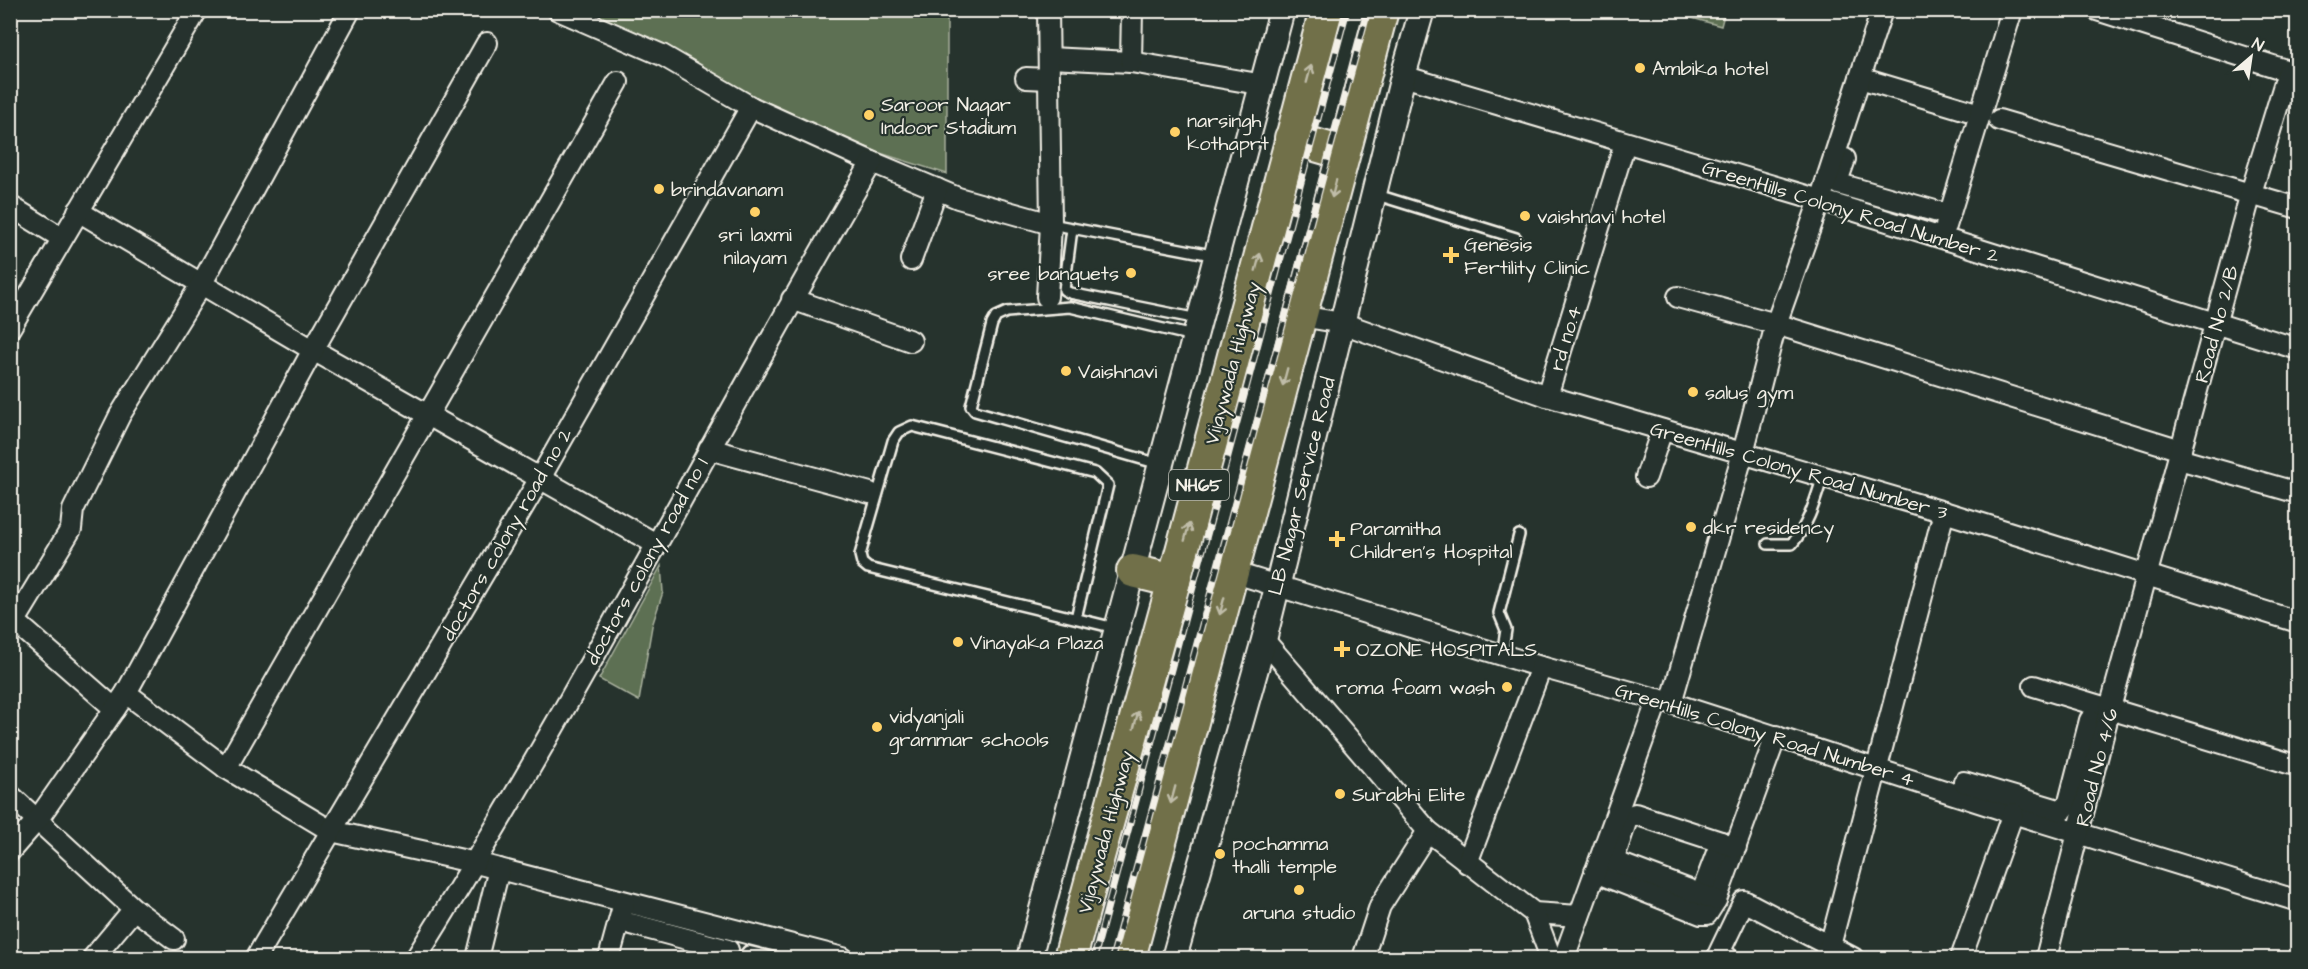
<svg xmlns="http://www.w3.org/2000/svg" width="2308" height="969" font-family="'Architects Daughter',sans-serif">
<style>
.green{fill:#5d6f52;stroke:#a8b09d;stroke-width:1.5}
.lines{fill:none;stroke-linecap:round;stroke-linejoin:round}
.service-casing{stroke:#f4f1e8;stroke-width:14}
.minor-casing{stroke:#f4f1e8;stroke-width:24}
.tertiary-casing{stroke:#f4f1e8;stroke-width:28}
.trunk-casing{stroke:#f4f1e8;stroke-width:36}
.service{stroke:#26332d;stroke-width:9}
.minor{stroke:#26332d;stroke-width:20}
.tertiary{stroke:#26332d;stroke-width:24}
.trunk{stroke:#71704a;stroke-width:32}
.rail-casing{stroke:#f4f1e8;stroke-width:7}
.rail{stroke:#26332d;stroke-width:4.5;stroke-dasharray:14;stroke-linecap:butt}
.oneway{stroke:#c0bda9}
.poi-dot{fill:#ffd166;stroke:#26332d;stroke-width:2}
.labels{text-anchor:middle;stroke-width:4.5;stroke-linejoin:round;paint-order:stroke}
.shield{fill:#26332d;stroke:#b6b8b0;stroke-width:1.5}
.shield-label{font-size:18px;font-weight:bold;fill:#f4f1e8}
.poi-label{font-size:20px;fill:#f4f1e8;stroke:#26332d;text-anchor:start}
.street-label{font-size:20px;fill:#f4f1e8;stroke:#26332d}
</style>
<rect width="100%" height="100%" fill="#26332d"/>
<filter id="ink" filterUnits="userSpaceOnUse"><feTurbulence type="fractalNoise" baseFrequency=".0167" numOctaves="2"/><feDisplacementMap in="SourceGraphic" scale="12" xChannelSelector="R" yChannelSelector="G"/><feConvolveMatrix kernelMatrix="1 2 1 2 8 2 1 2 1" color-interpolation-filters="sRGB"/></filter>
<g filter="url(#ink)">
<!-- green -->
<g class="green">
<path d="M579,11H947V174L880,153L703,78Z"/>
<path d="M1667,11L1725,10V11L1721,26Z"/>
<path d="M661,566L663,592L652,626L639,701L599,679Z"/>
</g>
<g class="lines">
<defs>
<g id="service">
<path d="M1374,194L1516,238"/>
<path d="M1051,224L1217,256"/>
<path d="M1072,229L1064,290L1070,293L1198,319"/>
<path d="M1159,464L975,411L971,406L992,324L996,317L1007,312L1070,307L1193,336"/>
<path d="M1768,544H1792C1809,524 1815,501 1823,476"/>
<path d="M1076,618L1108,485L1095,473L912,426L899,432L893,441L860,555L862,563L868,568L1115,628"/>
<path d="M1502,655L1506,630L1499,613L1519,535"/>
<path d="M742,958L748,951L776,958"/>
</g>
<g id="minor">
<path d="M558,10L662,55L751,107L872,162L958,198L1051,224"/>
<path d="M2097,10L2298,74"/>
<path d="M1049,58L1131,62L1264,85"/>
<path d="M1131,62L1132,10"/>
<path d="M1403,76L1820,200L2298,349"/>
<path d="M1026,78L1049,79"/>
<path d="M1860,78L1980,114"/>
<path d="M1999,120L2298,208"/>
<path d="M1845,159L1839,176V184L1949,215"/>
<path d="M10,206L62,238"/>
<path d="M78,211L313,350L656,544"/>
<path d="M1946,226L2012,10"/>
<path d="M911,260L937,189"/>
<path d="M1047,297L1051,224L1048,10"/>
<path d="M1678,297L1776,324L2181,450"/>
<path d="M792,299L911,341"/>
<path d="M1301,316L1342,323L1547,396L1944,512L2298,622"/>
<path d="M10,328L197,10"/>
<path d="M1547,396L1625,143"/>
<path d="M709,449L870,493"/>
<path d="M2179,459L2298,493"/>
<path d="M1646,477L1662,430"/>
<path d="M1232,572L1541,667L1671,703L2013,813L2298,901"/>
<path d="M10,617L115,709"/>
<path d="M15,621L71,529L73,510L120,415L202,283L350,10"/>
<path d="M1264,640L1428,831L1534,913L1579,916"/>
<path d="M2034,686L2298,766"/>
<path d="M126,693L226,768L331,831L476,863L843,958"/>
<path d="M1671,703L1743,453L1776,324L1820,200L1882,10"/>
<path d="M226,768L618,82"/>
<path d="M1964,782L2062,811L2069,802L2090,720"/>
<path d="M10,795L134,909L93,958"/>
<path d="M10,851L38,819L126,693L313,350L487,43"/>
<path d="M1467,863L1541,667"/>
<path d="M1595,872L1701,914H1707L1716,900L1776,736"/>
<path d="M1701,895L1721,842"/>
<path d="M1716,900L1613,861L1627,819L1635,814L1736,847"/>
<path d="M134,909L174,939"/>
<path d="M1534,913L1551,958"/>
<path d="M631,924L728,950"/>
<path d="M256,958L539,480L751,107"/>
<path d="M416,958C578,699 718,426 872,162"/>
<path d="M477,958L499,869"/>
<path d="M609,958L624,903"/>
<path d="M1363,958L1380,906L1428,831"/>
<path d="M1564,958L1658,699"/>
<path d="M1728,958L1719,953L1744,901L1853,958"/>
<path d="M1824,958L1830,946L1944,512"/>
<path d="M1961,958L2013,813"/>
<path d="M2046,958L2110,708L2251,193L2288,72"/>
</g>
<g id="tertiary">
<path d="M1029,958L1282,10"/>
<path d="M1174,958L1264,640L1403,76L1422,10"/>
</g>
<g id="trunk">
<path d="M1291,138L1343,153"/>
<path d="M1133,571L1174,581"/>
<path d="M1070,958L1174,581L1326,10"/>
<path d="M1129,958L1382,10"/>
</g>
</defs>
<!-- service casing -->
<use href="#service" class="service-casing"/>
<!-- minor casing -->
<use href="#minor" class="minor-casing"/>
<!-- tertiary casing -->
<use href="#tertiary" class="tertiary-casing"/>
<!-- trunk casing -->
<use href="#trunk" class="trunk-casing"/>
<!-- service -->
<use href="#service" class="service"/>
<!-- minor -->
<use href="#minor" class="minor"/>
<!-- tertiary -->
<use href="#tertiary" class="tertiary"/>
<!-- trunk -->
<use href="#trunk" class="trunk"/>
<defs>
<g id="rail">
<path d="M1094,958L1347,10"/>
<path d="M1112,958L1368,10"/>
</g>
</defs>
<!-- rail casing -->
<use href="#rail" class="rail-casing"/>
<!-- rail -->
<use href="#rail" class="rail"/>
</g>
<!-- one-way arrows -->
<defs><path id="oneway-shaft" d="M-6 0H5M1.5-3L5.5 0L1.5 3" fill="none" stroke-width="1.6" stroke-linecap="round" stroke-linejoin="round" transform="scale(1.5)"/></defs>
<g class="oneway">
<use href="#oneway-shaft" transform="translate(1309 74) rotate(-75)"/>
<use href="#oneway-shaft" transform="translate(1334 189) rotate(104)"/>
<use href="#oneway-shaft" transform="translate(1258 262) rotate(-75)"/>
<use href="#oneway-shaft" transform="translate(1285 377) rotate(105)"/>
<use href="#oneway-shaft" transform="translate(1187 532) rotate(-75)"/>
<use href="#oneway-shaft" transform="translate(1222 606) rotate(105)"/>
<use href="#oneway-shaft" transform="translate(1136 720) rotate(-75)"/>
<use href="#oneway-shaft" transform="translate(1173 795) rotate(105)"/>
</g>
</g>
<!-- markers -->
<g class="poi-dot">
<circle cx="1640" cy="68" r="6"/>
<circle cx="869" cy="115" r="6"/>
<circle cx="1175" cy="132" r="6"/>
<circle cx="659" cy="189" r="6"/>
<circle cx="755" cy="212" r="6"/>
<circle cx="1525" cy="216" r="6"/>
<path d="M1448 246h6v6h6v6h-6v6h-6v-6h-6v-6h6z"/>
<circle cx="1131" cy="273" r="6"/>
<circle cx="1066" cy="371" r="6"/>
<circle cx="1693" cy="392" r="6"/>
<circle cx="1691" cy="527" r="6"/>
<path d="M1334 530h6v6h6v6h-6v6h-6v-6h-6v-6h6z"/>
<circle cx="958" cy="642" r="6"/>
<path d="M1339 640h6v6h6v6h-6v6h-6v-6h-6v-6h6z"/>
<circle cx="1507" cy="687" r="6"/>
<circle cx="877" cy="727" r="6"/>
<circle cx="1340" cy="794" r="6"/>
<circle cx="1220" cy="854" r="6"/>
<circle cx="1299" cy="890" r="6"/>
</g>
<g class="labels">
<!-- shield labels -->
<rect class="shield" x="1169" y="470" width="60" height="30" rx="4.5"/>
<g class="shield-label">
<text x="1199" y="491">NH65</text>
</g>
<!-- poi labels -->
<g class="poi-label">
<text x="1652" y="75">Ambika hotel</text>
<text x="881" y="111">Saroor Nagar<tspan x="881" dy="23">Indoor Stadium</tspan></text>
<text x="1187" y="127">narsingh<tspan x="1187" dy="23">kothaprt</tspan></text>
<text x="671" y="196">brindavanam</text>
<text x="1537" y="223">vaishnavi hotel</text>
<text x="755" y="241" text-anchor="middle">sri laxmi<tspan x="755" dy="23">nilayam</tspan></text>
<text x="1464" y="251">Genesis<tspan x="1464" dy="23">Fertility Clinic</tspan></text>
<text x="1119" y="280" text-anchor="end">sree banquets</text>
<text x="1078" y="378">Vaishnavi</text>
<text x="1705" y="399">salus gym</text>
<text x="1703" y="534">dkr residency</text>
<text x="1350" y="535">Paramitha<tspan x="1350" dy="23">Children's Hospital</tspan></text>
<text x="970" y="649">Vinayaka Plaza</text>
<text x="1356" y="656">OZONE HOSPITALS</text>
<text x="1495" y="694" text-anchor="end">roma foam wash</text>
<text x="889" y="723">vidyanjali<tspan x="889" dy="23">grammar schools</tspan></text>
<text x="1352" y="801">Surabhi Elite</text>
<text x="1232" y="850">pochamma<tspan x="1232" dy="23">thalli temple</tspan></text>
<text x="1299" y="919" text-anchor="middle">aruna studio</text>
</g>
<!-- street labels -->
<g class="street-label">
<text transform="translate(1851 211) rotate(17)" y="7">GreenHills Colony Road Number 2</text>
<text transform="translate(2216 324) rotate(-75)" y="7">Road No 2/B</text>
<text transform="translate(1565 338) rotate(-73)" y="7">rd no.4</text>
<text transform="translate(1232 363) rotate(-75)" y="7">Vijaywada Highway</text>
<text transform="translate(1799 470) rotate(16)" y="7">GreenHills Colony Road Number 3</text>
<text transform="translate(1301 486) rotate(-76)" y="7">LB Nagar Service Road</text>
<text transform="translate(506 534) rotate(-60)" y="7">doctors colony road no 2</text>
<text transform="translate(646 561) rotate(-61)" y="7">doctors colony road no 1</text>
<text transform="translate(1765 734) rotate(17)" y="7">GreenHills Colony Road Number 4</text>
<text transform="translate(2096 767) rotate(-76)" y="7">Road No 4/6</text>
<text transform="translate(1105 832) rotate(-75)" y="7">Vijaywada Highway</text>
</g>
</g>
<!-- margin -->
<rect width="2308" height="969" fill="none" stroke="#26332d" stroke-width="36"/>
<rect x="18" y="18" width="2272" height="933" fill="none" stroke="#f4f1e8" stroke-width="2" filter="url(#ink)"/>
<!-- north arrow -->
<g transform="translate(2251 57) rotate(29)" stroke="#26332d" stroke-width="4.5" paint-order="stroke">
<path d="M0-4.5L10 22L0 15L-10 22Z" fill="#f4f1e8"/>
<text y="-9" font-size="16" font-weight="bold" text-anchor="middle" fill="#f4f1e8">N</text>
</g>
</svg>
